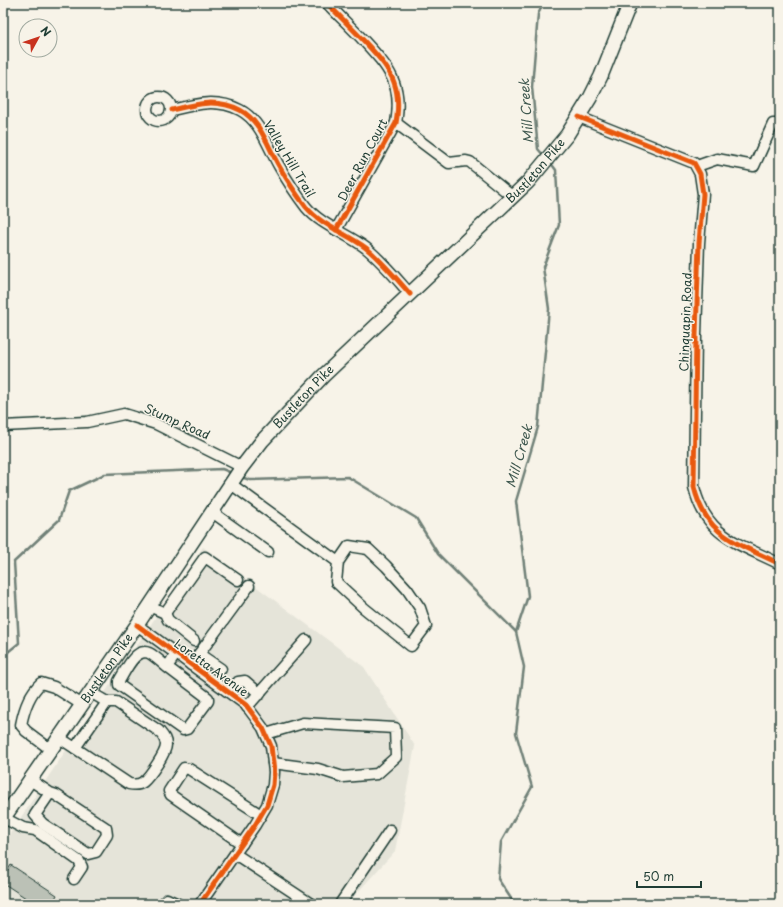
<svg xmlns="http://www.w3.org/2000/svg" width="783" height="907" font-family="'Playpen Sans',sans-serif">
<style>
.built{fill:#e5e4d9}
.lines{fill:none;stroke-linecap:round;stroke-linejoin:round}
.stream{stroke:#6f8077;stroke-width:2.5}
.building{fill:#bbc1b6;stroke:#1f3d34}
.minor-casing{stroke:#1f3d34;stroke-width:13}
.major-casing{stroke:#1f3d34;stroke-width:16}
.minor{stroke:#f7f3e8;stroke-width:10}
.major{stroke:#f7f3e8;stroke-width:13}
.cycleway-casing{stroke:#f7f3e8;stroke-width:8}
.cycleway{stroke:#e8590c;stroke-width:5}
.labels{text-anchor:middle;stroke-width:3;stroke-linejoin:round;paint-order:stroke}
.street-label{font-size:12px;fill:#1f3d34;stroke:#f7f3e8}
.water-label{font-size:13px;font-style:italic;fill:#405950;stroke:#f7f3e8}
</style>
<rect width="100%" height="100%" fill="#f7f3e8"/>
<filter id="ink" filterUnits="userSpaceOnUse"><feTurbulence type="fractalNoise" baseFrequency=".025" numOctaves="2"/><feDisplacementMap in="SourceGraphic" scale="8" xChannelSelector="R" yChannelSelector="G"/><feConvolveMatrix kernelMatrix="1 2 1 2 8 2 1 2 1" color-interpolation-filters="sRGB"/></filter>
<g filter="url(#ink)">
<!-- built -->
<path class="built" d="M203,547L364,667L415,746L395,851L347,904H3V844Z"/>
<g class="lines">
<!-- stream -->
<g class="stream">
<path d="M544,156L538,149L532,87L538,14L544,3"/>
<path d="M241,477L250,480L348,477L416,518L438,554L516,632"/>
<path d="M3,656L19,643L14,562L59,520L69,491L105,474L222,469L232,473"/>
<path d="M519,904L512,900L498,879L501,842L532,787L516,733L524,667L516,632L528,596L516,501L538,427L549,309L543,267L559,225L556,170L550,162"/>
</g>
</g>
<!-- building -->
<path class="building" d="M11,865L57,895L52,904H35L3,883V877Z"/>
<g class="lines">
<defs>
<g id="minor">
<path d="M327,3C339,16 352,28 364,41C389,68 403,84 396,123L336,230"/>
<circle cx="159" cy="109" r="12"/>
<path d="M172,110C196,104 216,98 240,110C261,121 268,147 279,166C287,180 296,194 306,207C322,226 346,233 366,248C382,261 396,278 410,294"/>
<path d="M579,117L694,163L700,174L703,194L699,243L696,335L694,487C706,537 738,543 780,564"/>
<path d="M396,123L449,163L466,161L470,162L513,197"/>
<path d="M697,166L717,159L754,166L773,124H780"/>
<path d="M3,426L87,422L124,414L156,424L242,467"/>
<path d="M231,484L338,562L336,582L364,608L411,646L426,626L420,608L407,589L386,566L368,549L349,546L338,562"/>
<path d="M212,512L268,552"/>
<path d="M149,606L165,613L168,620L194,641"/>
<path d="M165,613L205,557L238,580"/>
<path d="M137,625L246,705L263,728L271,746L274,772L273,785L267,805L255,825L200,904"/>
<path d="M199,654L221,669"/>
<path d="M191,665L249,586"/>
<path d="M167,667L208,698V701L187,729L183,730L119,685V681C125,672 135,647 149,653C155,656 162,663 167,667L176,654"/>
<path d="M230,692L238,682L245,681L260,694"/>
<path d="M247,707L306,640"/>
<path d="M266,734L303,723L395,728L396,757L377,774L343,777L318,769L273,763"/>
<path d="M58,737L75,748L107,702L90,692"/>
<path d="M75,748L129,784C134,785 139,785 143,782C150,776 166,753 166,745C166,739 163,736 159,731L116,702H107"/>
<path d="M50,749L26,731L21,725C24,709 29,694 41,683L54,687L81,704"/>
<path d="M29,779L50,793L56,795L106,828L107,835L96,852L88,854L43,824L35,815L50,793"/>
<path d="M4,818L23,828L35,830L79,861L82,867L74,879"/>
<path d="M242,844L171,795L169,791L184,768L189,769L261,815"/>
<path d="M235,854L311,904"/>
<path d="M163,904L167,899L178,904"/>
<path d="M340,904L390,830"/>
</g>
<g id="major">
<path id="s1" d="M3,819L137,625L242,467L262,441L323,376L528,182L567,135L590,98L601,76L630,3"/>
</g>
</defs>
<!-- minor casing -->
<use href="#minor" class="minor-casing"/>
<!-- major casing -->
<use href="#major" class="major-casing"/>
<!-- minor -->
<use href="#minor" class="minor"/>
<!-- major -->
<use href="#major" class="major"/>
<defs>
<g id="cycleway">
<path d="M327,3C339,16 352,28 364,41C389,68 403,84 396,123L336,230"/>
<path d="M172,110C196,104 216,98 240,110C261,121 268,147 279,166C287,180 296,194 306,207C322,226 346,233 366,248C382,261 396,278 410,294"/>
<path d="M579,117L694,163L700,174L703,194L699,243L696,335L694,487C706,537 738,543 780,564"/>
<path d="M137,625L246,705L263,728L271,746L274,772L273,785L267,805L255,825L200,904"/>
</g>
</defs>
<!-- cycleway casing -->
<use href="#cycleway" class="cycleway-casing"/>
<!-- cycleway -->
<use href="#cycleway" class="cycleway"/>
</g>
</g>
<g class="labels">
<!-- street labels -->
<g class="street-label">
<text transform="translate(289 159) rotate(59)" y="4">Valley Hill Trail</text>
<text transform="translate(363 160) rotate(-62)" y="4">Deer Run Court</text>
<text dy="4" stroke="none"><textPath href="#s1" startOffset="843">Bustleton Pike</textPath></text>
<text transform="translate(686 322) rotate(-88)" y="4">Chinquapin Road</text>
<text dy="4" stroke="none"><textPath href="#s1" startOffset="519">Bustleton Pike</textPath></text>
<text transform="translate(177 422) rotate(24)" y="4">Stump Road</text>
<text dy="4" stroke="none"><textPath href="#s1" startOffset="183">Bustleton Pike</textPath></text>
<text transform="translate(211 668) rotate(36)" y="4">Loretta Avenue</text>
</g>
<!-- water labels -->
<g class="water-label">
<text transform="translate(526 111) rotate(-94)" y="5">Mill Creek</text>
<text transform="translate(519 456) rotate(-74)" y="5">Mill Creek</text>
</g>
</g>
<!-- margin -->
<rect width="783" height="907" fill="none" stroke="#f7f3e8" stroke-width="16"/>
<rect x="8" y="8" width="767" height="891" fill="none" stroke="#1f3d34" stroke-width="1.5" filter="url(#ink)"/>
<!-- north arrow -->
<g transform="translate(38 38) rotate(50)"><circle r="19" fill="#f7f3e8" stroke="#a1aaa0"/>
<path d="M0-3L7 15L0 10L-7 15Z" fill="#c8321e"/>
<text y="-6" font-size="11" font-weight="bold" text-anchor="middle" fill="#1f3d34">N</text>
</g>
<!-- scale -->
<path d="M637 881v6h64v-6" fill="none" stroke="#1f3d34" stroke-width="2"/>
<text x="643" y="881" font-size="12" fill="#1f3d34" stroke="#f7f3e8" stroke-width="3" paint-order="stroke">50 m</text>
</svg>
